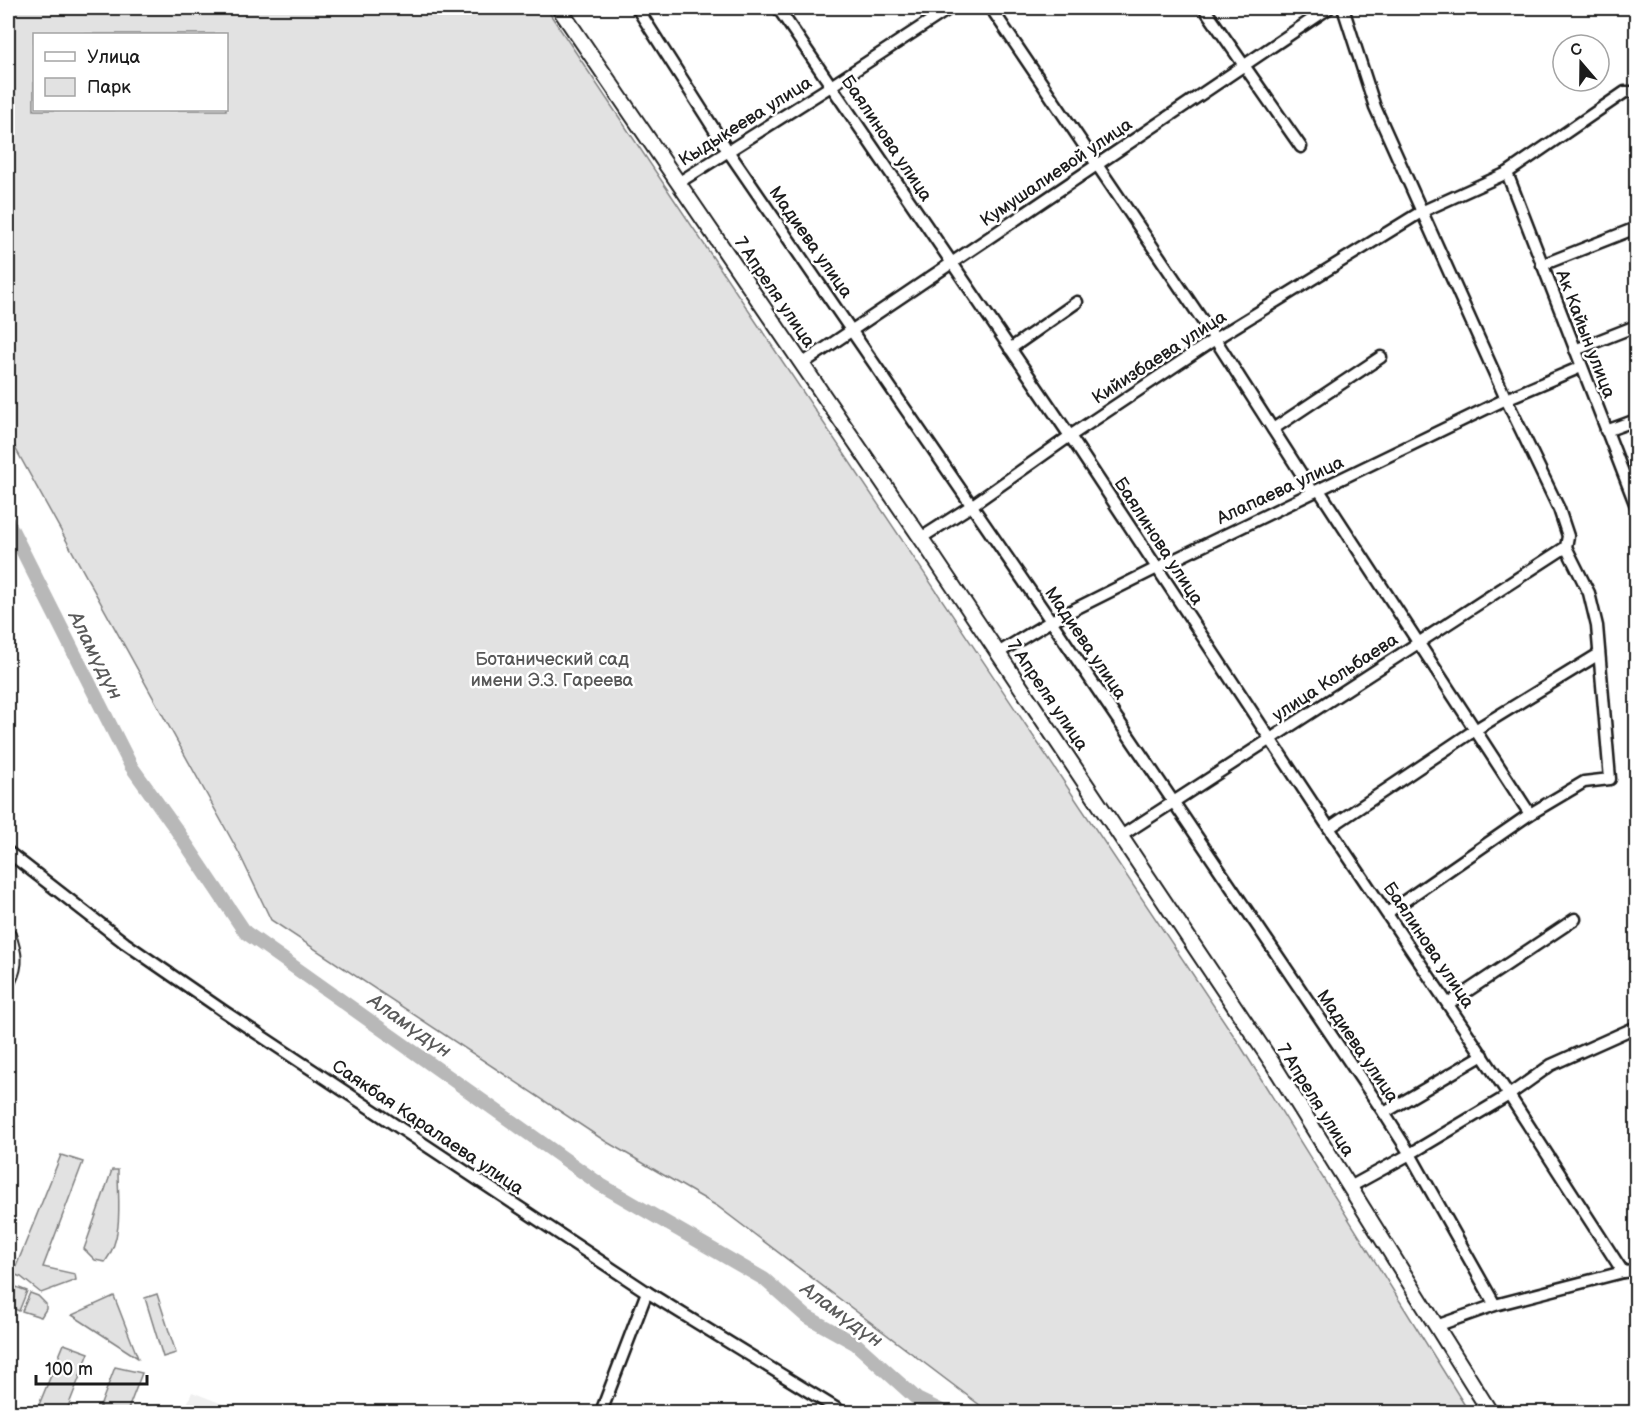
<svg xmlns="http://www.w3.org/2000/svg" width="1644" height="1420" font-family="'Balsamiq Sans',sans-serif">
<style>
.built{fill:#f0f0f0}
.green{fill:#e2e2e2;stroke:#7f7f7f;stroke-width:1.5;fill-rule:evenodd}
.lines{fill:none;stroke-linecap:round;stroke-linejoin:round}
.river{stroke:#b8b8b8;stroke-width:14}
.minor-casing{stroke:#1c1c1c;stroke-width:15}
.major-casing{stroke:#1c1c1c;stroke-width:18}
.minor{stroke:#fff;stroke-width:10}
.major{stroke:#fff;stroke-width:14}
.labels{text-anchor:middle;stroke-width:5;stroke-linejoin:round;paint-order:stroke}
.street-label{font-size:18px;fill:#1c1c1c;stroke:#fff}
.park-label{font-size:18px;fill:#575757;stroke:#fff}
.water-label{font-size:20px;font-style:italic;fill:#5a5a5a;stroke:#fff}
</style>
<rect width="100%" height="100%" fill="#fff"/>
<filter id="ink" filterUnits="userSpaceOnUse"><feTurbulence type="fractalNoise" baseFrequency=".0167" numOctaves="2"/><feDisplacementMap in="SourceGraphic" scale="12" xChannelSelector="R" yChannelSelector="G"/><feConvolveMatrix kernelMatrix="1 2 1 2 8 2 1 2 1" color-interpolation-filters="sRGB"/></filter>
<g filter="url(#ink)">
<!-- built -->
<path class="built" d="M192,1392L243,1412H184Z"/>
<!-- green -->
<g class="green">
<path d="M8,8H546L1240,1045L1469,1412H989L717,1206L605,1141L271,920L239,853L8,435ZM34,34H226V110H34Z"/>
<path d="M61,1155L83,1162L43,1267L75,1274L76,1280L41,1293L21,1277L13,1274Z"/>
<path d="M112,1170H118C118,1201 124,1237 105,1262L95,1260L84,1249Z"/>
<path d="M8,1284L27,1291L19,1311L8,1306Z"/>
<path d="M30,1293L38,1296L46,1304V1309L41,1317L22,1311Z"/>
<path d="M157,1294L176,1353L163,1357L145,1298Z"/>
<path d="M114,1296L138,1358L72,1315Z"/>
<path d="M64,1344L89,1353L66,1412H36Z"/>
<path d="M115,1367L142,1373L127,1412H98Z"/>
</g>
<g class="lines">
<!-- river -->
<path class="river" d="M8,522L131,766L176,829L245,932L601,1185L764,1279L806,1316L856,1344L917,1399L944,1412"/>
<defs>
<g id="minor">
<path d="M637,8L728,151L1051,621L1384,1113L1410,1154L1495,1305"/>
<path d="M778,8L1070,436L1329,828L1509,1095L1623,1272"/>
<path d="M991,8L1215,339L1313,492"/>
<path d="M1204,8L1301,147"/>
<path d="M1343,8L1375,107L1506,399L1559,509L1568,536L1566,547L1589,593L1597,626L1610,779L1584,782L1530,814L1387,913"/>
<path d="M1507,173L1636,506"/>
<path d="M678,183L831,86L950,8"/>
<path d="M1542,265L1636,228"/>
<path d="M1010,349L1077,302"/>
<path d="M1575,350L1636,326"/>
<path d="M802,364L1329,8"/>
<path d="M1273,429L1381,357"/>
<path d="M1606,431L1636,420"/>
<path d="M1319,490L1530,814"/>
<path d="M921,538L971,506L1070,436L1215,339L1421,212L1507,173L1625,92H1636"/>
<path d="M998,653L1051,621L1157,568L1506,399L1581,367"/>
<path d="M1329,828L1475,730L1599,654"/>
<path d="M1121,836L1566,547"/>
<path d="M8,852L125,943L225,1012L647,1292L842,1412"/>
<path d="M1448,1004L1575,919"/>
<path d="M1384,1113L1483,1055"/>
<path d="M1350,1187L1410,1154L1509,1095L1551,1065L1636,1027"/>
<path d="M1436,1326L1495,1305L1623,1272L1636,1271"/>
<path d="M601,1412L647,1292"/>
</g>
<g id="major">
<path d="M559,8L929,550L1273,1064L1490,1412"/>
<path d="M8,935C14,953 17,963 8,981"/>
</g>
</defs>
<!-- minor casing -->
<use href="#minor" class="minor-casing"/>
<!-- major casing -->
<use href="#major" class="major-casing"/>
<!-- minor -->
<use href="#minor" class="minor"/>
<!-- major -->
<use href="#major" class="major"/>
</g>
</g>
<g class="labels">
<!-- street labels -->
<g class="street-label">
<text transform="translate(745 121) rotate(-32)" y="6">Кыдыкеева улица</text>
<text transform="translate(887 138) rotate(56)" y="6">Баялинова улица</text>
<text transform="translate(1056 172) rotate(-34)" y="6">Кумушалиевой улица</text>
<text transform="translate(811 242) rotate(55)" y="6">Мадиева улица</text>
<text transform="translate(775 292) rotate(56)" y="6">7 Апреля улица</text>
<text transform="translate(1586 334) rotate(69)" y="6">Ак Кайын улица</text>
<text transform="translate(1159 357) rotate(-33)" y="6">Кийизбаева улица</text>
<text transform="translate(1280 490) rotate(-25)" y="6">Алапаева улица</text>
<text transform="translate(1159 541) rotate(57)" y="6">Баялинова улица</text>
<text transform="translate(1086 643) rotate(56)" y="6">Мадиева улица</text>
<text transform="translate(1335 677) rotate(-33)" y="6">улица Кольбаева</text>
<text transform="translate(1048 695) rotate(56)" y="6">7 Апреля улица</text>
<text transform="translate(1429 945) rotate(56)" y="6">Баялинова улица</text>
<text transform="translate(1358 1046) rotate(56)" y="6">Мадиева улица</text>
<text transform="translate(1316 1100) rotate(58)" y="6">7 Апреля улица</text>
<text transform="translate(428 1127) rotate(34)" y="6">Саякбая Каралаева улица</text>
</g>
<!-- park labels -->
<g class="park-label">
<text x="552" y="665">Ботанический сад<tspan x="552" dy="21">имени Э.З. Гареева</tspan></text>
</g>
<!-- water labels -->
<g class="water-label">
<text transform="translate(96 655) rotate(63)" y="7">Аламүдүн</text>
<text transform="translate(410 1025) rotate(35)" y="7">Аламүдүн</text>
<text transform="translate(842 1314) rotate(36)" y="7">Аламүдүн</text>
</g>
</g>
<!-- margin -->
<rect width="1644" height="1420" fill="none" stroke="#fff" stroke-width="30"/>
<rect x="15" y="15" width="1614" height="1390" fill="none" stroke="#1c1c1c" stroke-width="2" filter="url(#ink)"/>
<!-- legend -->
<rect x="33" y="33" width="195" height="78" fill="#ffffff" stroke="#a4a4a4" stroke-width="1.5"/>
<rect x="45" y="52" width="30" height="9" fill="#ffffff" stroke="#a4a4a4" stroke-width="1.5"/>
<text x="87" y="63" font-size="18" fill="#1c1c1c">Улица</text>
<rect x="45" y="78" width="30" height="18" fill="#e2e2e2" stroke="#a4a4a4" stroke-width="1.5"/>
<text x="87" y="93" font-size="18" fill="#1c1c1c">Парк</text>
<!-- north arrow -->
<g transform="translate(1581 63) rotate(340)"><circle r="28" fill="#ffffff" stroke="#a4a4a4" stroke-width="1.5"/>
<path d="M0-4.5L10 22L0 15L-10 22Z" fill="#1c1c1c"/>
<text y="-9" font-size="16" font-weight="bold" text-anchor="middle" fill="#1c1c1c">С</text>
</g>
<!-- scale -->
<path d="M36 1375v9h111v-9" fill="none" stroke="#1c1c1c" stroke-width="3"/>
<text x="45" y="1375" font-size="18" fill="#1c1c1c" stroke="#ffffff" stroke-width="4.5" paint-order="stroke">100 m</text>
</svg>
